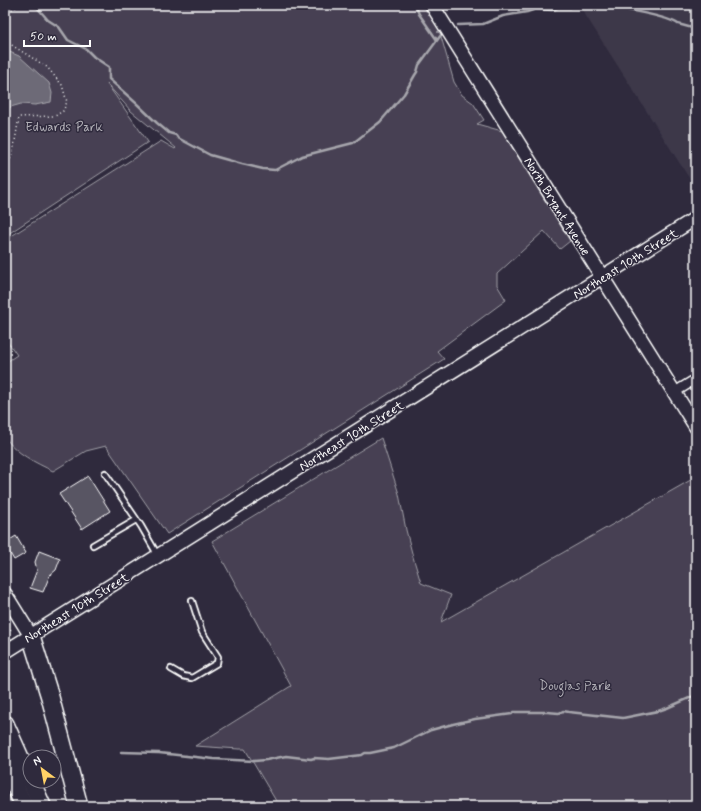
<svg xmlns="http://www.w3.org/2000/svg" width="701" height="811" font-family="Mynerve,sans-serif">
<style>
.built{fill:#3c3749}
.green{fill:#464152;stroke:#a2a0a8}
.water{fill:#6d6a77;stroke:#a7a6ad}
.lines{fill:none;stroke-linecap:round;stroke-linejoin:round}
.stream{stroke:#a7a6ad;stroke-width:2.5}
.building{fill:#595564;stroke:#fff}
.lane-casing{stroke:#fff;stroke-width:8}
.street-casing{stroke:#fff;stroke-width:12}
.secondary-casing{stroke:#fff;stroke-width:16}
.highway-casing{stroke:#fff;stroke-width:20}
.path{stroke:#fff;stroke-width:1.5;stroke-dasharray:1 3;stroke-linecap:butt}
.lane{stroke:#2f2a3d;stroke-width:4.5}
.street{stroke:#2f2a3d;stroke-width:9}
.secondary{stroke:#2f2a3d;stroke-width:13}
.highway{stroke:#2f2a3d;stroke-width:17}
.labels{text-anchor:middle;stroke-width:3;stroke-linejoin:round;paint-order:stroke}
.park-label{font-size:13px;fill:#b5b3ba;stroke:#2f2a3d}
.street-label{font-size:13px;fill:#fff;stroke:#2f2a3d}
</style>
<rect width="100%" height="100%" fill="#2f2a3d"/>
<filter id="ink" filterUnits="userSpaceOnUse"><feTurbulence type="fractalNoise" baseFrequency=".025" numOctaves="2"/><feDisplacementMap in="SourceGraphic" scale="8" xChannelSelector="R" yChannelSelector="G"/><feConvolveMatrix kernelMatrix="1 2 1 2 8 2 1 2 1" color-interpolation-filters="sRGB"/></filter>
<g filter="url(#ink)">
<!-- built -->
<path class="built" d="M579,5H696V189Z"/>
<!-- green -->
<g class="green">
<path d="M5,5H426L442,30L437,32L440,33L454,82L462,95L473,103L484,120L477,124L502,131L570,241L560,249L544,231L497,274V285L506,300L437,351L444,359L167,534L106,446L86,451L53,471C36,463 15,453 5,437V363L17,355L5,338V240L161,141L175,149L176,148L131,111L107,84L148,142L5,236Z"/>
<path d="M381,438L399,494L406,530L413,557L421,583L451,595L441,622L696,477V806H279L245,749H239L195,746L291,686L212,541Z"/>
</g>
<!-- water -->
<path class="water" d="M5,50L19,56L49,83L52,93L51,102L35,105L21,104L7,108L5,119Z"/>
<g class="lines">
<!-- stream -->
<g class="stream">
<path d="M35,5L48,20L59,27L68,40L86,49L94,57L109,67V79L136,103L157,123L169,133L176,135L178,138L210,155L242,164L263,169L275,170L302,156L353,143L380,122L404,94L415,75L417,72L419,65L441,35"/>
<path d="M415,5L419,14L437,40"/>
<path d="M458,25L483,24L503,16L527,12L536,9L552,10L558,8H570L573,7C583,8 594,7 605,7C617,7 669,17 678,24L696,29"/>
<path d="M121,752L159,753L214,759L254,761L266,760L286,756L311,759L314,758L329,759L362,755L365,753H370L394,748L431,730L453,724L475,719L512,714L513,712H547L559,713L563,711L569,712L623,718L658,711L667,708L696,695"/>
</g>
</g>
<!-- building -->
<g class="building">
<path d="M88,476L110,511L82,529L59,494Z"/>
<path d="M16,536L26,553L14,560L5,545V543Z"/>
<path d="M39,551L60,559L56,570L50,575L43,592L30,588L37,570L35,562Z"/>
</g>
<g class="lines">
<defs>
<g id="lane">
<path d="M105,473L141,526L157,554"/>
<path d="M93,545L136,520"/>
<path d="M171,669L183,676L192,678L217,663L218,657L202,632L192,601"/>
</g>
<path id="street" d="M675,392L696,379"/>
<g id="secondary">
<path d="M432,5L696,427"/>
<path d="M5,594L31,636"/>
<path d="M5,652L696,218"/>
</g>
<g id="highway">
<path d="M31,636L50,697L79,806"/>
<path d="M5,724L30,780"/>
<path d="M5,763L24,806"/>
<path d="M31,781L42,806"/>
</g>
</defs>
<!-- lane casing -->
<use href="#lane" class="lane-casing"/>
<!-- street casing -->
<use href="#street" class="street-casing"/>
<!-- secondary casing -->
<use href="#secondary" class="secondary-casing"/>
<!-- highway casing -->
<use href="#highway" class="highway-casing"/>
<!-- path -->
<g class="path">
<path d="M5,14L19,5"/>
<path d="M5,41L47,67L62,85L67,102L63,111L55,116L19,117L13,153L5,170"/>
<path d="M5,636L13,627"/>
</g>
<!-- lane -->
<use href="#lane" class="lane"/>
<!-- street -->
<use href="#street" class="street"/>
<!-- secondary -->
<use href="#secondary" class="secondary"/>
<!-- highway -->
<use href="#highway" class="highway"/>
</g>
</g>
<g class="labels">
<!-- park labels -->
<g class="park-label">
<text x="64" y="131">Edwards Park</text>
<text x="575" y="690">Douglas Park</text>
</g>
<!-- street labels -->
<g class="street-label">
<text transform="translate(558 206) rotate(58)" y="5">North Bryant Avenue</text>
<text transform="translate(625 263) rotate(-32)" y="5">Northeast 10th Street</text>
<text transform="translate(351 435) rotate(-32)" y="5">Northeast 10th Street</text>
<text transform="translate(76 607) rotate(-32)" y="5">Northeast 10th Street</text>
</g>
</g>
<!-- margin -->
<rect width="701" height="811" fill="none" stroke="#2f2a3d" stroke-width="20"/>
<rect x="10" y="10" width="681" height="791" fill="none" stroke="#fff" stroke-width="1.5" filter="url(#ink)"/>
<!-- north arrow -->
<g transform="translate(42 769) rotate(328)"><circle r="19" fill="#2f2a3d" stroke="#827f8b"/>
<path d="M0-3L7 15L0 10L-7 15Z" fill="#ffd166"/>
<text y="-6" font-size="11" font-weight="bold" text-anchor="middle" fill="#ffffff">N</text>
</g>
<!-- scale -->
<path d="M24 40v6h66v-6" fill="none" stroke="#ffffff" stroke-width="2"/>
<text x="30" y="40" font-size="12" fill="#ffffff" stroke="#2f2a3d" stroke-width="3" paint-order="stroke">50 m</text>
</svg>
